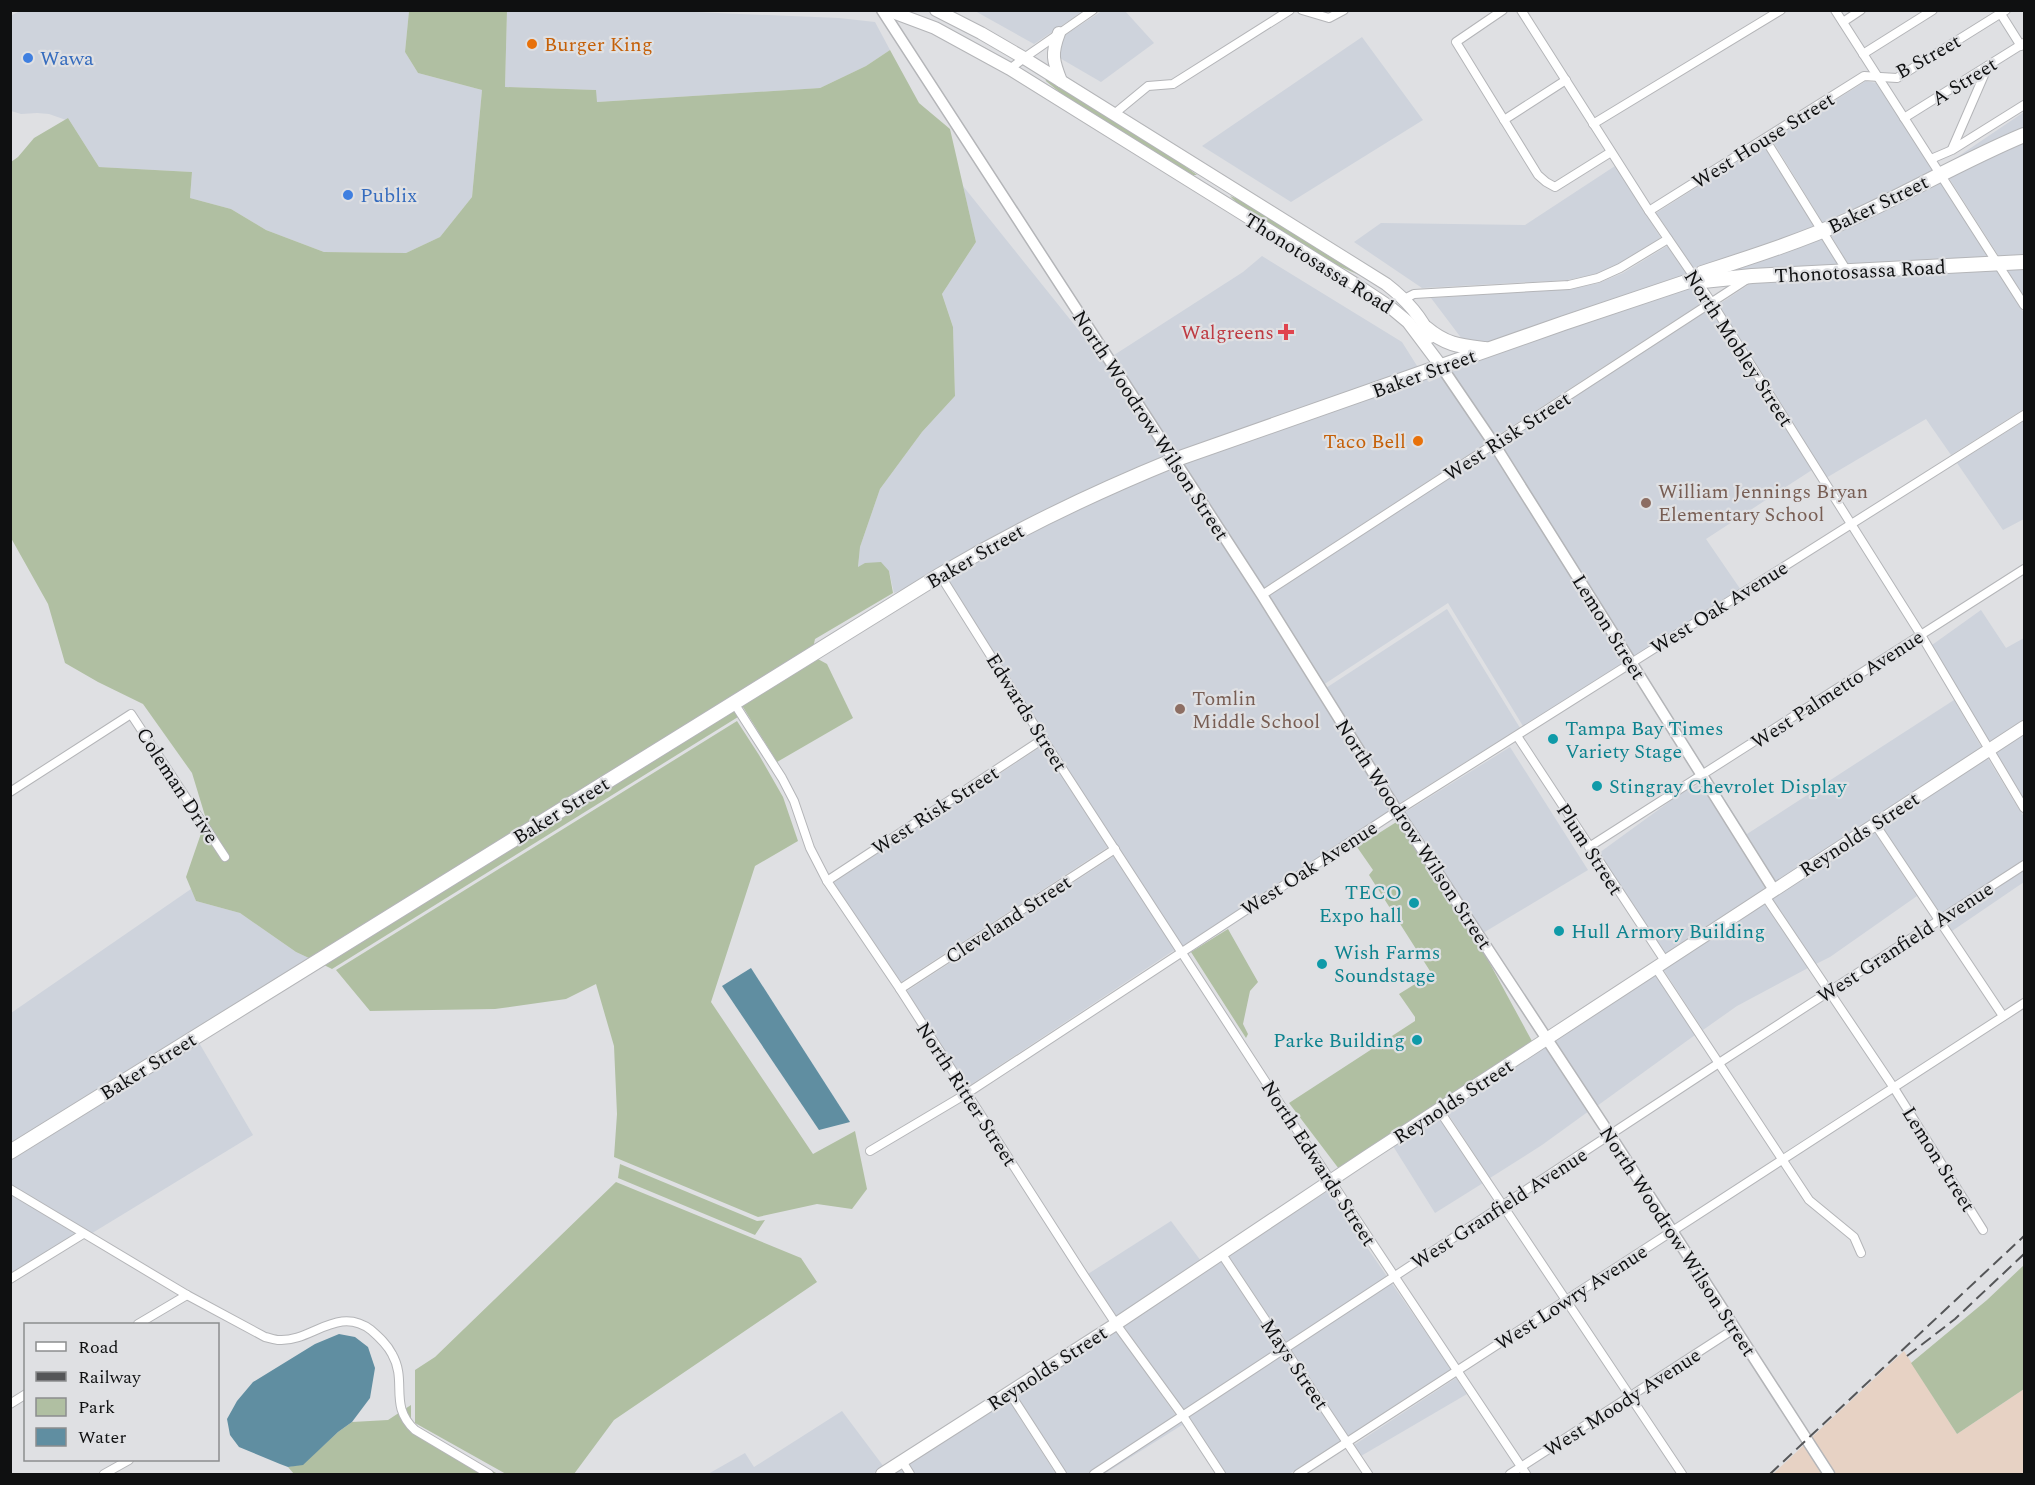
<svg xmlns="http://www.w3.org/2000/svg" width="2035" height="1485" font-family="Spectral,serif">
<style>
.built{fill:#ced3dc}
.industrial{fill:#e7d2c4}
.green{fill:#b0bfa2}
.water{fill:#608ea1}
.lines{fill:none;stroke-linecap:round;stroke-linejoin:round}
.minor-casing{stroke:#b4b5b8;stroke-width:10}
.tertiary-casing{stroke:#b4b5b8;stroke-width:13}
.secondary-casing{stroke:#b4b5b8;stroke-width:14}
.primary-casing{stroke:#b4b5b8;stroke-width:16}
.minor{stroke:#fff;stroke-width:8}
.tertiary{stroke:#fff;stroke-width:10}
.secondary{stroke:#fff;stroke-width:12}
.primary{stroke:#fff;stroke-width:14}
.rail{stroke:#555658;stroke-width:2;stroke-dasharray:12 6;stroke-linecap:butt}
.food-dot{fill:#e8710a;stroke:#dfe0e3;stroke-width:2}
.shop-dot{fill:#3f7fe0;stroke:#dfe0e3;stroke-width:2}
.health-dot{fill:#e0444e;stroke:#dfe0e3;stroke-width:2}
.education-dot{fill:#8d6e63;stroke:#dfe0e3;stroke-width:2}
.culture-dot{fill:#0f9aa8;stroke:#dfe0e3;stroke-width:2}
.labels{text-anchor:middle;stroke-width:4.5;stroke-linejoin:round;paint-order:stroke}
.food-label{font-size:20px;fill:#c56008;stroke:#dfe0e3;text-anchor:start}
.street-label{font-size:20px;fill:#0f1011;stroke:#dfe0e3}
.shop-label{font-size:20px;fill:#366cbe;stroke:#dfe0e3;text-anchor:start}
.health-label{font-size:20px;fill:#be3a42;stroke:#dfe0e3;text-anchor:end}
.education-label{font-size:20px;fill:#785e54;stroke:#dfe0e3;text-anchor:start}
.culture-label{font-size:20px;fill:#0d838f;stroke:#dfe0e3;text-anchor:start}
</style>
<rect width="100%" height="100%" fill="#dfe0e3"/>
<!-- built -->
<g class="built">
<path d="M22,10L409,11L405,52L418,73L482,90L472,197L440,237L406,253L324,252L266,230L231,209L190,198L192,172L99,167L68,118L66,120L49,114L37,113L21,114L11,111L10,16Z"/>
<path d="M507,11H671L839,18L875,22L890,50L866,66L820,88L596,102V90L505,87Z"/>
<path d="M975,11H1084L1058,28L1056,27L1055,30L1034,44Z"/>
<path d="M1102,11H1125L1154,43L1101,82L1058,57L1062,37Z"/>
<path d="M1362,37L1423,120L1291,202L1202,146Z"/>
<path d="M1866,81L1876,83L1934,171L1824,225L1772,140Z"/>
<path d="M2024,112V129L1947,164Z"/>
<path d="M2024,140V257L2000,258L1947,175Z"/>
<path d="M1764,145L1816,228L1696,272L1656,213Z"/>
<path d="M1615,166L1661,238L1618,264L1596,274L1568,280L1422,288L1354,242L1381,223L1525,225Z"/>
<path d="M1939,180L1989,259L1849,266L1830,234Z"/>
<path d="M963,186L1101,358L1167,458L911,586L894,593L889,571L858,568L860,547L880,489L922,432L955,396L953,327L942,294L976,242Z"/>
<path d="M1821,237L1839,267L1712,275Z"/>
<path d="M1667,246L1688,276L1489,344L1462,339L1431,298L1570,289L1599,283L1623,273Z"/>
<path d="M1262,256L1402,342L1419,369L1176,454L1111,357L1243,272Z"/>
<path d="M2024,267V297L2006,268Z"/>
<path d="M1996,269L2024,313V409L1951,455L1926,419L1826,478L1718,305L1754,281Z"/>
<path d="M1694,285L1705,301L1495,437L1451,372L1482,358Z"/>
<path d="M1712,303L1815,468L1706,539L1743,593L1526,731L1448,603L1320,687L1397,811L1182,951L940,575L1174,460L1262,595Z"/>
<path d="M1443,376L1488,442L1263,589L1182,463L1425,378L1429,382Z"/>
<path d="M2024,421V519L2003,530L1957,463Z"/>
<path d="M1447,609L1520,728L1398,804L1326,688Z"/>
<path d="M1981,610L2006,648L2024,638V721L1989,744L1932,645Z"/>
<path d="M1954,700L1982,748L1775,883L1710,777L1747,834Z"/>
<path d="M2024,733V800L1995,752Z"/>
<path d="M1042,746L1108,847L901,982L833,883Z"/>
<path d="M1510,747L1588,870L1483,933L1404,813Z"/>
<path d="M1987,757L2024,817V882L1952,931L1881,826Z"/>
<path d="M1702,782L1767,888L1664,956L1599,853L1691,786L1693,788Z"/>
<path d="M1874,831L1917,896L1830,957L1816,964L1771,898Z"/>
<path d="M1114,856L1176,949L967,1087L907,991Z"/>
<path d="M191,889L196,901L240,913L296,952L311,959L11,1146V1013Z"/>
<path d="M1764,902L1808,968L1737,1006L1703,1030L1663,969Z"/>
<path d="M1655,974L1695,1035L1597,1106L1554,1041Z"/>
<path d="M198,1041L253,1135L89,1235L11,1279V1158Z"/>
<path d="M1547,1046L1589,1111L1542,1145L1490,1178L1446,1111Z"/>
<path d="M1438,1116L1483,1183L1435,1213L1393,1146Z"/>
<path d="M1328,1191L1451,1369L1348,1436L1228,1255Z"/>
<path d="M1171,1221L1201,1261L1117,1317L1088,1274Z"/>
<path d="M1220,1260L1341,1441L1289,1474H1226L1186,1414L1123,1325Z"/>
<path d="M1115,1330L1185,1428L1182,1425L1104,1474H1067L1016,1394Z"/>
<path d="M1456,1378L1467,1394L1361,1456L1354,1445Z"/>
<path d="M1008,1399L1056,1474H891Z"/>
<path d="M842,1411L884,1467L872,1474H708L745,1453L754,1467Z"/>
</g>
<!-- industrial -->
<g class="industrial">
<path d="M1904,1351L1957,1434L2024,1389V1474H1834L1811,1438Z"/>
<path d="M1805,1444L1823,1474H1773Z"/>
</g>
<!-- green -->
<g class="green">
<path d="M409,11H507L505,87L596,90L597,102L820,88L866,66L890,50L919,103L950,129L976,242L942,294L953,327L955,396L922,432L880,489L860,547L858,567L865,563L881,562L889,571L893,593L815,639L813,648L311,959L296,952L240,913L196,901L186,877L206,819L192,773L143,704L98,682L65,663L48,604L11,538V162L18,157L34,138L68,118L99,167L192,172L190,198L231,209L266,230L324,252L406,253L440,237L472,197L482,90L418,73L405,52Z"/>
<path d="M1045,78L1174,158L1197,175H1193L1183,170L1069,100L1046,81Z"/>
<path d="M1230,196L1247,202L1366,278L1332,263L1243,209Z"/>
<path d="M816,658L827,664L853,718L777,762L741,704Z"/>
<path d="M733,709L738,717L332,969L322,964Z"/>
<path d="M737,721L759,755L783,797L798,841L755,866L711,1002L813,1154L855,1131L867,1189L852,1209L817,1204L758,1217L614,1157L617,1114L614,1046L596,984L566,999L495,1009L370,1011L336,970Z"/>
<path d="M1398,821L1482,949L1533,1043L1339,1169L1289,1103L1415,1021V1017L1399,994L1428,976L1430,971L1369,875L1373,870L1357,847Z"/>
<path d="M1228,929L1258,982L1250,991L1243,1024L1248,1034L1246,1038L1191,952Z"/>
<path d="M620,1164L757,1221L765,1220L755,1235L618,1178Z"/>
<path d="M616,1182L801,1258L817,1282L614,1420L574,1474H506L415,1423V1370L435,1357Z"/>
<path d="M2024,1265V1389L1957,1434L1911,1363L1987,1300Z"/>
<path d="M411,1405V1423L413,1427L498,1474H294L288,1467L303,1464L338,1432L352,1422L388,1420Z"/>
</g>
<!-- water -->
<g class="water">
<path d="M751,968L850,1122L819,1130L722,986Z"/>
<path d="M339,1334L355,1337L368,1347L375,1368L370,1398L352,1422L338,1432L303,1465L288,1467L280,1464L239,1447L230,1435L227,1419L237,1401L253,1382L315,1344Z"/>
</g>
<g class="lines">
<defs>
<g id="minor">
<path d="M1302,10L1329,18L1344,10"/>
<path d="M1503,10L1456,42L1538,175L1546,182L1555,187L1611,152"/>
<path d="M1521,10L1649,211L1712,303L1921,635L2024,808"/>
<path d="M1835,10L2024,305"/>
<path d="M1999,11L2021,46"/>
<path d="M1843,22L1861,10"/>
<path d="M1863,54L1933,10"/>
<path d="M1010,69L1024,58L1093,10"/>
<path d="M1114,114L1148,86L1173,84L1290,10"/>
<path d="M1904,118L2024,43"/>
<path d="M1504,120L1566,80"/>
<path d="M1593,124L1781,10"/>
<path d="M1765,139L1847,271"/>
<path d="M1952,149L1988,66"/>
<path d="M1931,159L1952,150L2024,105"/>
<path d="M1649,211L1864,76L1897,78L2006,10"/>
<path d="M1404,299L1414,294L1569,285L1598,278L1620,268L1668,239"/>
<path d="M940,575L1043,739L1295,1127L1526,1474"/>
<path d="M1262,595L1749,278"/>
<path d="M734,703L782,778L794,801L810,848L827,881L900,989L1081,1271L1116,1324L1183,1416L1221,1474"/>
<path d="M1517,736L1665,961"/>
<path d="M10,792L131,714L225,857"/>
<path d="M1875,824L2003,1016"/>
<path d="M1589,847L2024,569"/>
<path d="M827,881L1043,739"/>
<path d="M1765,896L1894,1088L1983,1230"/>
<path d="M1656,968L1809,1200L1854,1237L1861,1253"/>
<path d="M900,989L1115,849"/>
<path d="M1439,1110L1682,1474"/>
<path d="M870,1151L966,1094L1397,811L2024,415"/>
<path d="M10,1189L187,1295L265,1337C270,1338 275,1340 279,1340C311,1342 338,1305 371,1330C379,1337 387,1344 392,1354C408,1382 388,1405 415,1430L489,1474"/>
<path d="M1221,1253L1368,1474"/>
<path d="M10,1279L83,1234"/>
<path d="M138,1324L187,1295"/>
<path d="M1009,1392L1062,1474"/>
<path d="M10,1404L26,1394"/>
<path d="M902,1461L910,1474"/>
<path d="M104,1474L129,1460"/>
<path d="M1094,1474L1719,1063L2024,865"/>
<path d="M1298,1474L2024,1003"/>
<path d="M1510,1474L1734,1329"/>
</g>
<g id="tertiary">
<path d="M882,10L1262,595L1397,811L1610,1135L1829,1474"/>
<path d="M1441,366L1494,444L1774,890"/>
</g>
<g id="secondary">
<path d="M887,10L935,28L1010,69L1357,285L1390,307L1408,322L1441,366"/>
<path d="M936,10L981,33L1024,58L1386,284C1404,298 1421,315 1430,337"/>
<path d="M1059,33C1051,54 1053,61 1061,81"/>
<path d="M882,1474L1116,1324L1366,1157L2024,727"/>
</g>
<g id="primary">
<path d="M1695,279L1703,281L1752,276L2024,262"/>
<path d="M1426,328C1446,345 1460,346 1485,349"/>
<path d="M10,1152L940,575C1016,530 1093,493 1174,460L1564,323L1695,279L1702,273C1751,257 1801,241 1848,220C1908,193 1964,160 2024,135"/>
</g>
</defs>
<!-- minor casing -->
<use href="#minor" class="minor-casing"/>
<!-- tertiary casing -->
<use href="#tertiary" class="tertiary-casing"/>
<!-- secondary casing -->
<use href="#secondary" class="secondary-casing"/>
<!-- primary casing -->
<use href="#primary" class="primary-casing"/>
<!-- minor -->
<use href="#minor" class="minor"/>
<!-- tertiary -->
<use href="#tertiary" class="tertiary"/>
<!-- secondary -->
<use href="#secondary" class="secondary"/>
<!-- primary -->
<use href="#primary" class="primary"/>
<!-- rail -->
<g class="rail">
<path d="M1907,1356L1955,1319L2024,1254"/>
<path d="M1770,1474L2024,1236"/>
</g>
</g>
<!-- markers -->
<g class="food-dot">
<circle cx="532" cy="44" r="6"/>
<circle cx="1418" cy="441" r="6"/>
</g>
<g class="shop-dot">
<circle cx="28" cy="58" r="6"/>
<circle cx="348" cy="195" r="6"/>
</g>
<path class="health-dot" d="M1283 323h6v6h6v6h-6v6h-6v-6h-6v-6h6z"/>
<g class="education-dot">
<circle cx="1646" cy="503" r="6"/>
<circle cx="1180" cy="709" r="6"/>
</g>
<g class="culture-dot">
<circle cx="1553" cy="739" r="6"/>
<circle cx="1597" cy="786" r="6"/>
<circle cx="1414" cy="903" r="6"/>
<circle cx="1559" cy="931" r="6"/>
<circle cx="1322" cy="964" r="6"/>
<circle cx="1417" cy="1040" r="6"/>
</g>
<g class="labels">
<!-- food labels -->
<g class="food-label">
<text x="544" y="51">Burger King</text>
<text x="1406" y="448" text-anchor="end">Taco Bell</text>
</g>
<!-- street labels -->
<g class="street-label">
<text transform="translate(1928 56) rotate(-29)" y="7">B Street</text>
<text transform="translate(1964 81) rotate(-32)" y="7">A Street</text>
<text transform="translate(1763 140) rotate(-32)" y="7">West House Street</text>
<text transform="translate(1878 204) rotate(-26)" y="7">Baker Street</text>
<text transform="translate(1319 263) rotate(32)" y="7">Thonotosassa Road</text>
<text transform="translate(1860 271) rotate(-3)" y="7">Thonotosassa Road</text>
<text transform="translate(1739 348) rotate(57)" y="7">North Mobley Street</text>
<text transform="translate(1424 373) rotate(-20)" y="7">Baker Street</text>
<text transform="translate(1151 425) rotate(57)" y="7">North Woodrow Wilson Street</text>
<text transform="translate(1507 436) rotate(-33)" y="7">West Risk Street</text>
<text transform="translate(975 556) rotate(-30)" y="7">Baker Street</text>
<text transform="translate(1719 607) rotate(-32)" y="7">West Oak Avenue</text>
<text transform="translate(1609 627) rotate(58)" y="7">Lemon Street</text>
<text transform="translate(1837 689) rotate(-33)" y="7">West Palmetto Avenue</text>
<text transform="translate(1027 712) rotate(58)" y="7">Edwards Street</text>
<text transform="translate(178 785) rotate(57)" y="7">Coleman Drive</text>
<text transform="translate(561 810) rotate(-32)" y="7">Baker Street</text>
<text transform="translate(935 810) rotate(-33)" y="7">West Risk Street</text>
<text transform="translate(1414 834) rotate(57)" y="7">North Woodrow Wilson Street</text>
<text transform="translate(1859 834) rotate(-33)" y="7">Reynolds Street</text>
<text transform="translate(1590 849) rotate(57)" y="7">Plum Street</text>
<text transform="translate(1309 868) rotate(-33)" y="7">West Oak Avenue</text>
<text transform="translate(1008 919) rotate(-33)" y="7">Cleveland Street</text>
<text transform="translate(1905 942) rotate(-33)" y="7">West Granfield Avenue</text>
<text transform="translate(148 1066) rotate(-32)" y="7">Baker Street</text>
<text transform="translate(967 1094) rotate(57)" y="7">North Ritter Street</text>
<text transform="translate(1453 1101) rotate(-33)" y="7">Reynolds Street</text>
<text transform="translate(1939 1159) rotate(58)" y="7">Lemon Street</text>
<text transform="translate(1319 1163) rotate(57)" y="7">North Edwards Street</text>
<text transform="translate(1499 1208) rotate(-33)" y="7">West Granfield Avenue</text>
<text transform="translate(1678 1241) rotate(57)" y="7">North Woodrow Wilson Street</text>
<text transform="translate(1571 1297) rotate(-33)" y="7">West Lowry Avenue</text>
<text transform="translate(1295 1364) rotate(56)" y="7">Mays Street</text>
<text transform="translate(1047 1368) rotate(-33)" y="7">Reynolds Street</text>
<text transform="translate(1622 1402) rotate(-33)" y="7">West Moody Avenue</text>
</g>
<!-- shop labels -->
<g class="shop-label">
<text x="40" y="65">Wawa</text>
<text x="360" y="202">Publix</text>
</g>
<!-- health labels -->
<g class="health-label">
<text x="1274" y="339">Walgreens</text>
</g>
<!-- education labels -->
<g class="education-label">
<text x="1658" y="498">William Jennings Bryan<tspan x="1658" dy="23">Elementary School</tspan></text>
<text x="1192" y="705">Tomlin<tspan x="1192" dy="23">Middle School</tspan></text>
</g>
<!-- culture labels -->
<g class="culture-label">
<text x="1565" y="735">Tampa Bay Times<tspan x="1565" dy="23">Variety Stage</tspan></text>
<text x="1609" y="793">Stingray Chevrolet Display</text>
<text x="1402" y="899" text-anchor="end">TECO<tspan x="1402" dy="23">Expo hall</tspan></text>
<text x="1571" y="938">Hull Armory Building</text>
<text x="1334" y="959">Wish Farms<tspan x="1334" dy="23">Soundstage</tspan></text>
<text x="1405" y="1047" text-anchor="end">Parke Building</text>
</g>
</g>
<!-- border -->
<rect width="2035" height="1485" fill="none" stroke="#0f1011" stroke-width="24"/>
<!-- legend -->
<rect x="24" y="1323" width="195" height="138" fill="#dfe0e3" stroke="#8c8d8f" stroke-width="1.5"/>
<rect x="36" y="1342" width="30" height="9" fill="#ffffff" stroke="#8c8d8f" stroke-width="1.5"/>
<text x="78" y="1353" font-size="18" fill="#0f1011">Road</text>
<rect x="36" y="1372" width="30" height="9" fill="#555658" stroke="#8c8d8f" stroke-width="1.5"/>
<text x="78" y="1383" font-size="18" fill="#0f1011">Railway</text>
<rect x="36" y="1398" width="30" height="18" fill="#b0bfa2" stroke="#8c8d8f" stroke-width="1.5"/>
<text x="78" y="1413" font-size="18" fill="#0f1011">Park</text>
<rect x="36" y="1428" width="30" height="18" fill="#608ea1" stroke="#8c8d8f" stroke-width="1.5"/>
<text x="78" y="1443" font-size="18" fill="#0f1011">Water</text>
</svg>
